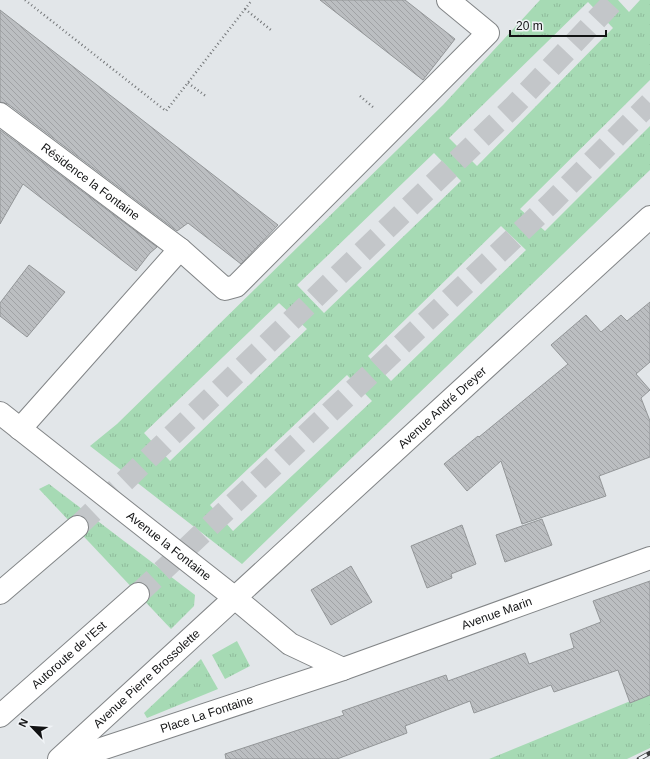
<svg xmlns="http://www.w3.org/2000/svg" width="650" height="759" font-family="Helvetica,sans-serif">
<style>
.grass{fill:url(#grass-tufts);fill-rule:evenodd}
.building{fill:url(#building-back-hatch);stroke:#939698}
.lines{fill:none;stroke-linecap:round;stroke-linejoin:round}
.highway-tunnel{stroke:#c3c6c9;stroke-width:22;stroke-dasharray:22 11;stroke-linecap:butt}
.minor-casing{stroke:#828587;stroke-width:24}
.highway-casing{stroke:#828587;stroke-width:24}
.path{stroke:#737678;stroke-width:2.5;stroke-dasharray:1 3;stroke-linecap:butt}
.minor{stroke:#fff;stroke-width:22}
.highway{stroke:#fff;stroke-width:22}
.rail-casing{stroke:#3b3d3e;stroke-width:4.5}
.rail{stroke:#f0f3f6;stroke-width:3;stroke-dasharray:9;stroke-linecap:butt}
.labels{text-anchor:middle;stroke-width:4;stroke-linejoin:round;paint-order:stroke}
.street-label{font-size:12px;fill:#121314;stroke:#f0f3f6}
</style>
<defs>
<pattern id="grass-tufts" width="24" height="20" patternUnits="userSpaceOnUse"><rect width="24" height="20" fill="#a6dab4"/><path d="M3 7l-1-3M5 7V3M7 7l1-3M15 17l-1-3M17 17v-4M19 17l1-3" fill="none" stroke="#8eba9a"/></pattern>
<pattern id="building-back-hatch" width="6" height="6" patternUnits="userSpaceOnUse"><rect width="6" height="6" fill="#bbbec1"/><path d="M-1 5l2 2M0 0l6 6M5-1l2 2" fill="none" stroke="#a0a2a5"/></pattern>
</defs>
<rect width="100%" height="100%" fill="#e2e6e9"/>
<!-- grass -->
<g class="grass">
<path d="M540,0H618L629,12L640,0H650V80L520,209L545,231L650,126V170L242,564L90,446L117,424L443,105ZM588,2L613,28L477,166L449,138ZM434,153L461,181L324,313L297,285ZM501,226L526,250L391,381L368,356ZM279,303L307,329L170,461L144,433ZM347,375L372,401L233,531L210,505Z"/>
<path d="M49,484L195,595L194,606L171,629L39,489Z"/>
<path d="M237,641L250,666L225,679L212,655Z"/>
<path d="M201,659L218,689L147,718L144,713Z"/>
<path d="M650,693V748L627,759H489Z"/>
</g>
<!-- building -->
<g class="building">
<path d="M320,0H405L455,39L423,80Z"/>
<path d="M0,10L278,225L241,264L188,223L177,231L8,104L0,102Z"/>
<path d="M0,130L157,247L150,253L136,271L23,184L0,224Z"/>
<path d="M29,265L65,292L27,337L0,316V303Z"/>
<path d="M650,302V362L636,374L650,390L641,398L650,421V457L599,476L606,496L522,524L501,461L467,491L444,464L478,436L479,437L568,364L551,345L586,315L601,332L621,315L627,321Z"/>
<path d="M542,519L552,545L505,562L496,535Z"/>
<path d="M462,525L476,564L451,574L452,578L427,588L411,546Z"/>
<path d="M351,566L372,602L331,625L311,590Z"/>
<path d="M650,581V695L630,703L618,670L554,692L551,685L474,713L470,701L405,726L407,733L337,759H226L225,754L344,715L342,711L446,675L448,681L525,653L529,664L574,648L570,634L601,622L593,601Z"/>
</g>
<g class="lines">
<!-- highway-tunnel -->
<g class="highway-tunnel">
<path d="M77,527L513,107L615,0"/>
<path d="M138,594L550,204L650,103"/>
</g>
<defs>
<g id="minor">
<path id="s1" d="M0,114L180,249"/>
<path id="s2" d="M0,413L235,598L290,644L343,669"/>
<path d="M20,429L180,249L225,289L236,286L488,33L448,0"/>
<path id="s3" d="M59,759L650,217"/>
<path id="s4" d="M71,759L343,669L650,558"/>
</g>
<g id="highway">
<path d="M0,593L77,527"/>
<path id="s5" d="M0,716L138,594"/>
</g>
</defs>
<!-- minor casing -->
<use href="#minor" class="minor-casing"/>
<!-- highway casing -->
<use href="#highway" class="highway-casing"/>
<!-- path -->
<g class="path">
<path d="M25,0L166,111L252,0"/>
<path d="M245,9L271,30"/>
<path d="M188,83L207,97"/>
<path d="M360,96L374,108"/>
</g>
<!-- minor -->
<use href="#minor" class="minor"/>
<!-- highway -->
<use href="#highway" class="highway"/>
<defs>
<path id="rail" d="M639,759L650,753"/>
</defs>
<!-- rail casing -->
<use href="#rail" class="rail-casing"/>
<!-- rail -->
<use href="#rail" class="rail"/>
</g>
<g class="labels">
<!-- street labels -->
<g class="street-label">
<text dy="4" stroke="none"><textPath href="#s1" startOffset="113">Résidence la Fontaine</textPath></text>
<text dy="4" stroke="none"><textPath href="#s3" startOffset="520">Avenue André Dreyer</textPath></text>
<text dy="4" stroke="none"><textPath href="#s2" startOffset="215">Avenue la Fontaine</textPath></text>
<text dy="4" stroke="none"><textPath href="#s4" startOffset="450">Avenue Marin</textPath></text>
<text dy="4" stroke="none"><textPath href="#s5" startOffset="92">Autoroute de l’Est</textPath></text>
<text dy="4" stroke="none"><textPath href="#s3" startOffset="119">Avenue Pierre Brossolette</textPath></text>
<text dy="4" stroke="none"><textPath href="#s4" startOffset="143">Place La Fontaine</textPath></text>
</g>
</g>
<!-- north arrow -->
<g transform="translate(32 727) rotate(295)" stroke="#f0f3f6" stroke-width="3" paint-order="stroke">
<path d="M0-3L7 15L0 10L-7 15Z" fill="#121314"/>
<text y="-6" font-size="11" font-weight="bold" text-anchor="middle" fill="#121314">N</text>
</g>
<!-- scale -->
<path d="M510 30v6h96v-6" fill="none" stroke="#121314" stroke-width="2"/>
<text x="516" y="30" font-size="12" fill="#121314" stroke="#f0f3f6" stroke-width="3" paint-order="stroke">20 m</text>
</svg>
